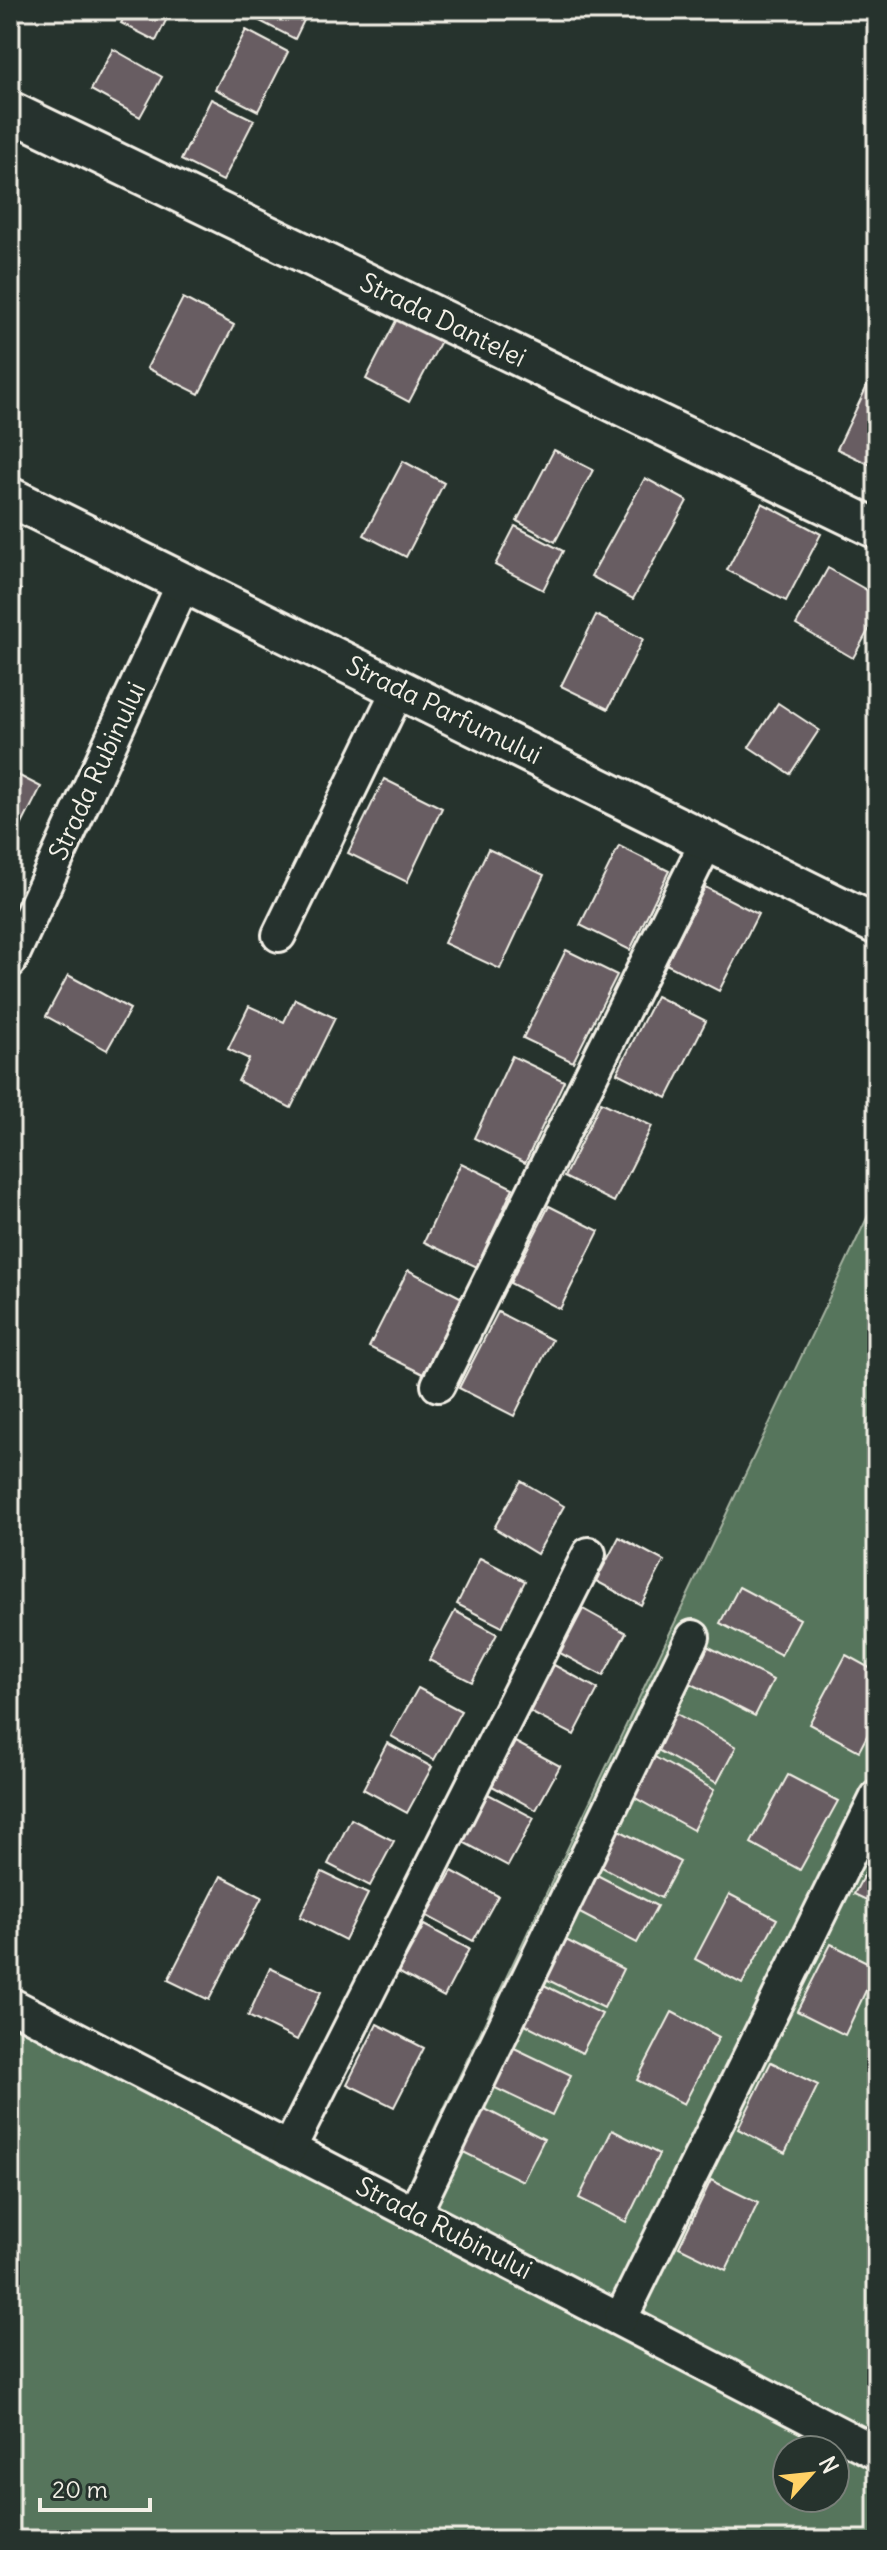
<svg xmlns="http://www.w3.org/2000/svg" width="887" height="2550" font-family="Delius,sans-serif">
<style>
.green{fill:#57755c;stroke:#a6b3a2;stroke-width:2;fill-rule:evenodd}
.building{fill:#675d62;stroke:#f4f1e8;stroke-width:2}
.lines{fill:none;stroke-linecap:round;stroke-linejoin:round}
.minor-casing{stroke:#f4f1e8;stroke-width:38}
.tertiary-casing{stroke:#f4f1e8;stroke-width:44}
.minor{stroke:#26332d;stroke-width:32}
.tertiary{stroke:#26332d;stroke-width:38}
.labels{text-anchor:middle;stroke-width:7;stroke-linejoin:round;paint-order:stroke}
.street-label{font-size:26px;fill:#f4f1e8;stroke:#26332d}
</style>
<rect width="100%" height="100%" fill="#26332d"/>
<filter id="ink" filterUnits="userSpaceOnUse"><feTurbulence type="fractalNoise" baseFrequency=".0125" numOctaves="2"/><feDisplacementMap in="SourceGraphic" scale="16" xChannelSelector="R" yChannelSelector="G"/><feConvolveMatrix kernelMatrix="1 2 1 2 8 2 1 2 1" color-interpolation-filters="sRGB"/></filter>
<g filter="url(#ink)">
<!-- green -->
<path class="green" d="M877,1197V2540H10V2003L401,2199ZM787,2450H835V2498H787Z"/>
<!-- building -->
<g class="building">
<path d="M128,10H171L156,41L121,23Z"/>
<path d="M256,10H309L295,39L252,17Z"/>
<path d="M246,30L288,52L258,111L215,89Z"/>
<path d="M113,49L162,77L140,117L91,90Z"/>
<path d="M211,99L254,120L223,181L181,160Z"/>
<path d="M183,298L234,325L199,394L147,368Z"/>
<path d="M399,315L442,339L409,402L366,379Z"/>
<path d="M869,382L877,386V468L837,449Z"/>
<path d="M554,450L593,470L555,542L517,521Z"/>
<path d="M403,461L444,483L406,557L364,535Z"/>
<path d="M645,478L687,501L633,599L591,576Z"/>
<path d="M762,503L821,534L786,601L727,570Z"/>
<path d="M515,526L563,551L543,590L495,565Z"/>
<path d="M828,568L877,596V615L853,658L796,625Z"/>
<path d="M10,584L21,590L10,612Z"/>
<path d="M596,615L643,639L608,709L561,686Z"/>
<path d="M778,703L819,730L790,774L749,747Z"/>
<path d="M10,771L41,787L10,848Z"/>
<path d="M384,779L442,808L407,882L348,853Z"/>
<path d="M619,846L669,871L630,950L580,925Z"/>
<path d="M488,849L544,875L500,969L444,943Z"/>
<path d="M705,887L758,914L719,991L666,964Z"/>
<path d="M566,950L617,975L573,1062L523,1038Z"/>
<path d="M68,975L130,1009L107,1050L46,1016Z"/>
<path d="M656,996L706,1021L667,1098L617,1073Z"/>
<path d="M295,999L335,1018L291,1108L238,1081L249,1059L228,1049L249,1006L284,1022Z"/>
<path d="M512,1056L564,1081L525,1163L474,1138Z"/>
<path d="M601,1102L652,1126L614,1202L564,1177Z"/>
<path d="M461,1163L513,1188L477,1267L424,1242Z"/>
<path d="M549,1206L599,1231L560,1309L510,1283Z"/>
<path d="M408,1270L462,1298L423,1374L369,1347Z"/>
<path d="M498,1312L552,1340L514,1416L459,1388Z"/>
<path d="M521,1481L564,1506L537,1554L494,1528Z"/>
<path d="M619,1537L664,1561L641,1605L596,1581Z"/>
<path d="M480,1558L525,1581L502,1627L457,1604Z"/>
<path d="M739,1587L800,1619L781,1655L720,1623Z"/>
<path d="M583,1609L626,1633L603,1676L560,1653Z"/>
<path d="M455,1611L497,1634L472,1682L429,1660Z"/>
<path d="M707,1646L773,1680L755,1716L688,1682Z"/>
<path d="M846,1655L877,1672V1717L859,1751L809,1724Z"/>
<path d="M554,1665L598,1689L574,1735L530,1712Z"/>
<path d="M418,1688L461,1711L434,1760L391,1736Z"/>
<path d="M675,1713L736,1747L717,1783L656,1749Z"/>
<path d="M515,1742L560,1766L536,1810L492,1786Z"/>
<path d="M387,1743L432,1767L407,1813L363,1789Z"/>
<path d="M653,1756L714,1790L693,1830L632,1796Z"/>
<path d="M788,1775L838,1801L800,1870L751,1843Z"/>
<path d="M488,1794L534,1818L508,1866L463,1842Z"/>
<path d="M351,1819L394,1841L370,1886L328,1864Z"/>
<path d="M617,1829L680,1862L661,1898L598,1865Z"/>
<path d="M877,1850V1905L854,1894Z"/>
<path d="M452,1871L498,1896L473,1941L427,1916Z"/>
<path d="M322,1872L368,1894L345,1940L300,1917Z"/>
<path d="M593,1873L657,1906L637,1943L574,1910Z"/>
<path d="M221,1876L262,1897L209,2000L168,1980Z"/>
<path d="M729,1894L777,1919L742,1984L695,1959Z"/>
<path d="M424,1925L469,1949L444,1997L398,1972Z"/>
<path d="M562,1938L623,1969L604,2008L542,1977Z"/>
<path d="M831,1944L877,1967L845,2035L797,2011Z"/>
<path d="M270,1968L321,1992L297,2040L248,2016Z"/>
<path d="M540,1983L602,2014L582,2053L521,2022Z"/>
<path d="M672,2012L719,2037L684,2104L637,2080Z"/>
<path d="M377,2024L424,2048L394,2107L347,2084Z"/>
<path d="M508,2045L571,2075L552,2115L489,2085Z"/>
<path d="M771,2062L818,2085L785,2153L738,2129Z"/>
<path d="M477,2105L544,2139L523,2181L455,2148Z"/>
<path d="M612,2130L659,2154L626,2222L579,2198Z"/>
<path d="M711,2180L758,2203L726,2270L679,2247Z"/>
</g>
<g class="lines">
<defs>
<g id="minor">
<path d="M279,935L399,688"/>
<path d="M10,961L184,582"/>
<path d="M438,1385L707,841"/>
<path d="M10,2004L877,2453"/>
<path d="M289,2149L589,1554"/>
<path d="M414,2214L693,1637"/>
<path d="M621,2318L877,1797"/>
</g>
<g id="tertiary">
<path d="M10,111L877,529"/>
<path d="M10,497L877,925"/>
</g>
</defs>
<!-- minor casing -->
<use href="#minor" class="minor-casing"/>
<!-- tertiary casing -->
<use href="#tertiary" class="tertiary-casing"/>
<!-- minor -->
<use href="#minor" class="minor"/>
<!-- tertiary -->
<use href="#tertiary" class="tertiary"/>
</g>
</g>
<g class="labels">
<!-- street labels -->
<g class="street-label">
<text transform="translate(443 320) rotate(26)" y="9">Strada Dantelei</text>
<text transform="translate(444 710) rotate(26)" y="9">Strada Parfumului</text>
<text transform="translate(97 771) rotate(-65)" y="9">Strada Rubinului</text>
<text transform="translate(444 2228) rotate(27)" y="9">Strada Rubinului</text>
</g>
</g>
<!-- margin -->
<rect width="887" height="2550" fill="none" stroke="#26332d" stroke-width="40"/>
<rect x="20" y="20" width="847" height="2510" fill="none" stroke="#f4f1e8" stroke-width="3" filter="url(#ink)"/>
<!-- north arrow -->
<g transform="translate(811 2474) rotate(63)"><circle r="38" fill="#26332d" stroke="#787f78" stroke-width="2"/>
<path d="M0-6L14 30L0 20L-14 30Z" fill="#ffd166"/>
<text y="-12" font-size="22" font-weight="bold" text-anchor="middle" fill="#f4f1e8">N</text>
</g>
<!-- scale -->
<path d="M40 2498v12h110v-12" fill="none" stroke="#f4f1e8" stroke-width="4"/>
<text x="52" y="2498" font-size="24" fill="#f4f1e8" stroke="#26332d" stroke-width="6" paint-order="stroke">20 m</text>
</svg>
